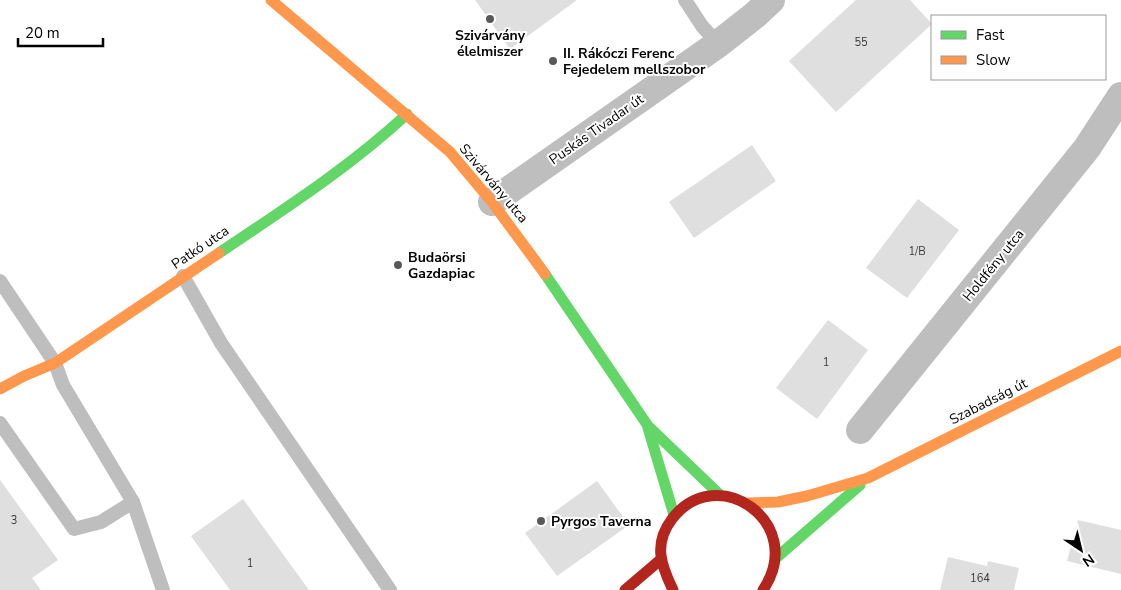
<svg xmlns="http://www.w3.org/2000/svg" width="1121" height="590" font-family="'Nunito Sans',sans-serif">
<style>
.building{fill:#dfdfdf}
.lines{fill:none;stroke-linecap:round;stroke-linejoin:round}
.lane{stroke:#bebebe;stroke-width:14}
.street{stroke:#bebebe;stroke-width:28}
.fast{stroke:#63d668;stroke-width:11}
.slow{stroke:#ff974d;stroke-width:11}
.jam{stroke:#b3261e;stroke-width:11}
.poi-dot{fill:#595959;stroke:#fff;stroke-width:2}
.labels{text-anchor:middle;stroke-width:4;stroke-linejoin:round;paint-order:stroke}
.number-label{font-size:11px;fill:#383838}
.poi-label{font-size:14px;font-weight:bold;fill:#000;stroke:#fff;text-anchor:start}
.street-label{font-size:14px;fill:#000;stroke:#fff}
</style>
<rect width="100%" height="100%" fill="#fff"/>
<!-- building -->
<g class="building">
<path d="M475,0H577L510,49Z"/>
<path d="M856,0H910L932,24L836,112L789,61Z"/>
<path d="M752,145L776,181L694,238L669,202Z"/>
<path d="M918,199L959,230L907,298L866,268Z"/>
<path d="M828,320L868,350L817,419L776,388Z"/>
<path d="M0,480L58,560L32,578L41,590H0Z"/>
<path d="M597,481L629,525L557,576L525,533Z"/>
<path d="M243,499L309,590H230L191,536Z"/>
<path d="M1078,520L1121,530V574L1067,561Z"/>
<path d="M948,557L987,566L988,561L1019,568L1014,590H940Z"/>
</g>
<g class="lines">
<!-- lane -->
<g class="lane">
<path d="M685,0L702,26L718,44"/>
<path d="M183,276L221,343L390,590"/>
<path d="M0,281L55,363L63,385L133,502L163,590"/>
<path d="M0,423L74,529L101,522L133,502"/>
</g>
<!-- street -->
<g class="street">
<path d="M492,202L718,44L755,15L771,0"/>
<path d="M860,430L1087,148L1121,96"/>
</g>
<!-- fast -->
<g class="fast">
<path d="M219,253C283,210 350,167 407,114"/>
<path d="M545,274L648,426L719,494"/>
<path d="M648,428L674,515"/>
<path d="M776,558L860,485"/>
</g>
<!-- slow -->
<g class="slow">
<path d="M271,0L450,152L492,202L545,274"/>
<path d="M0,389L24,376L55,363L219,253"/>
<path d="M748,503L778,502L807,496L868,478L1121,351"/>
</g>
<!-- jam -->
<g class="jam">
<path d="M625,590L659,561"/>
<path d="M673,590C661,565 653,544 672,519C717,460 808,523 763,590"/>
</g>
</g>
<!-- markers -->
<g class="poi-dot">
<circle cx="490" cy="19" r="5"/>
<circle cx="553" cy="61" r="5"/>
<circle cx="398" cy="265" r="5"/>
<circle cx="541" cy="521" r="5"/>
</g>
<g class="labels">
<!-- number labels -->
<g class="number-label">
<text x="861" y="46">55</text>
<text x="917" y="255">1/B</text>
<text x="826" y="366">1</text>
<text x="14" y="524">3</text>
<text x="250" y="567">1</text>
<text x="980" y="582">164</text>
</g>
<!-- poi labels -->
<g class="poi-label">
<text x="490" y="40" text-anchor="middle">Szivárvány<tspan x="490" dy="16">élelmiszer</tspan></text>
<text x="563" y="58">II. Rákóczi Ferenc<tspan x="563" dy="16">Fejedelem mellszobor</tspan></text>
<text x="408" y="262">Budaörsi<tspan x="408" dy="16">Gazdapiac</tspan></text>
<text x="551" y="526">Pyrgos Taverna</text>
</g>
<!-- street labels -->
<g class="street-label">
<text transform="translate(596 129) rotate(-35)" y="5">Puskás Tivadar út</text>
<text transform="translate(494 183) rotate(50)" y="5">Szivárvány utca</text>
<text transform="translate(200 247) rotate(-34)" y="5">Patkó utca</text>
<text transform="translate(993 265) rotate(-51)" y="5">Holdfény utca</text>
<text transform="translate(988 401) rotate(-27)" y="5">Szabadság út</text>
</g>
</g>
<!-- legend -->
<rect x="931" y="15" width="175" height="65" fill="#ffffff" stroke="#999999"/>
<rect x="941" y="31" width="25" height="8" fill="#63d668" stroke="#999999"/>
<text x="976" y="40" font-size="15" fill="#000000">Fast</text>
<rect x="941" y="56" width="25" height="8" fill="#ff974d" stroke="#999999"/>
<text x="976" y="65" font-size="15" fill="#000000">Slow</text>
<!-- north arrow -->
<g transform="translate(1081 550) rotate(145)" stroke="#ffffff" stroke-width="4" paint-order="stroke">
<path d="M0-4L9 19L0 12L-9 19Z" fill="#000000"/>
<text y="-8" font-size="14" font-weight="bold" text-anchor="middle" fill="#000000">N</text>
</g>
<!-- scale -->
<path d="M18 38v8h85v-8" fill="none" stroke="#000000" stroke-width="2.5"/>
<text x="25" y="38" font-size="15" fill="#000000" stroke="#ffffff" stroke-width="4" paint-order="stroke">20 m</text>
</svg>
